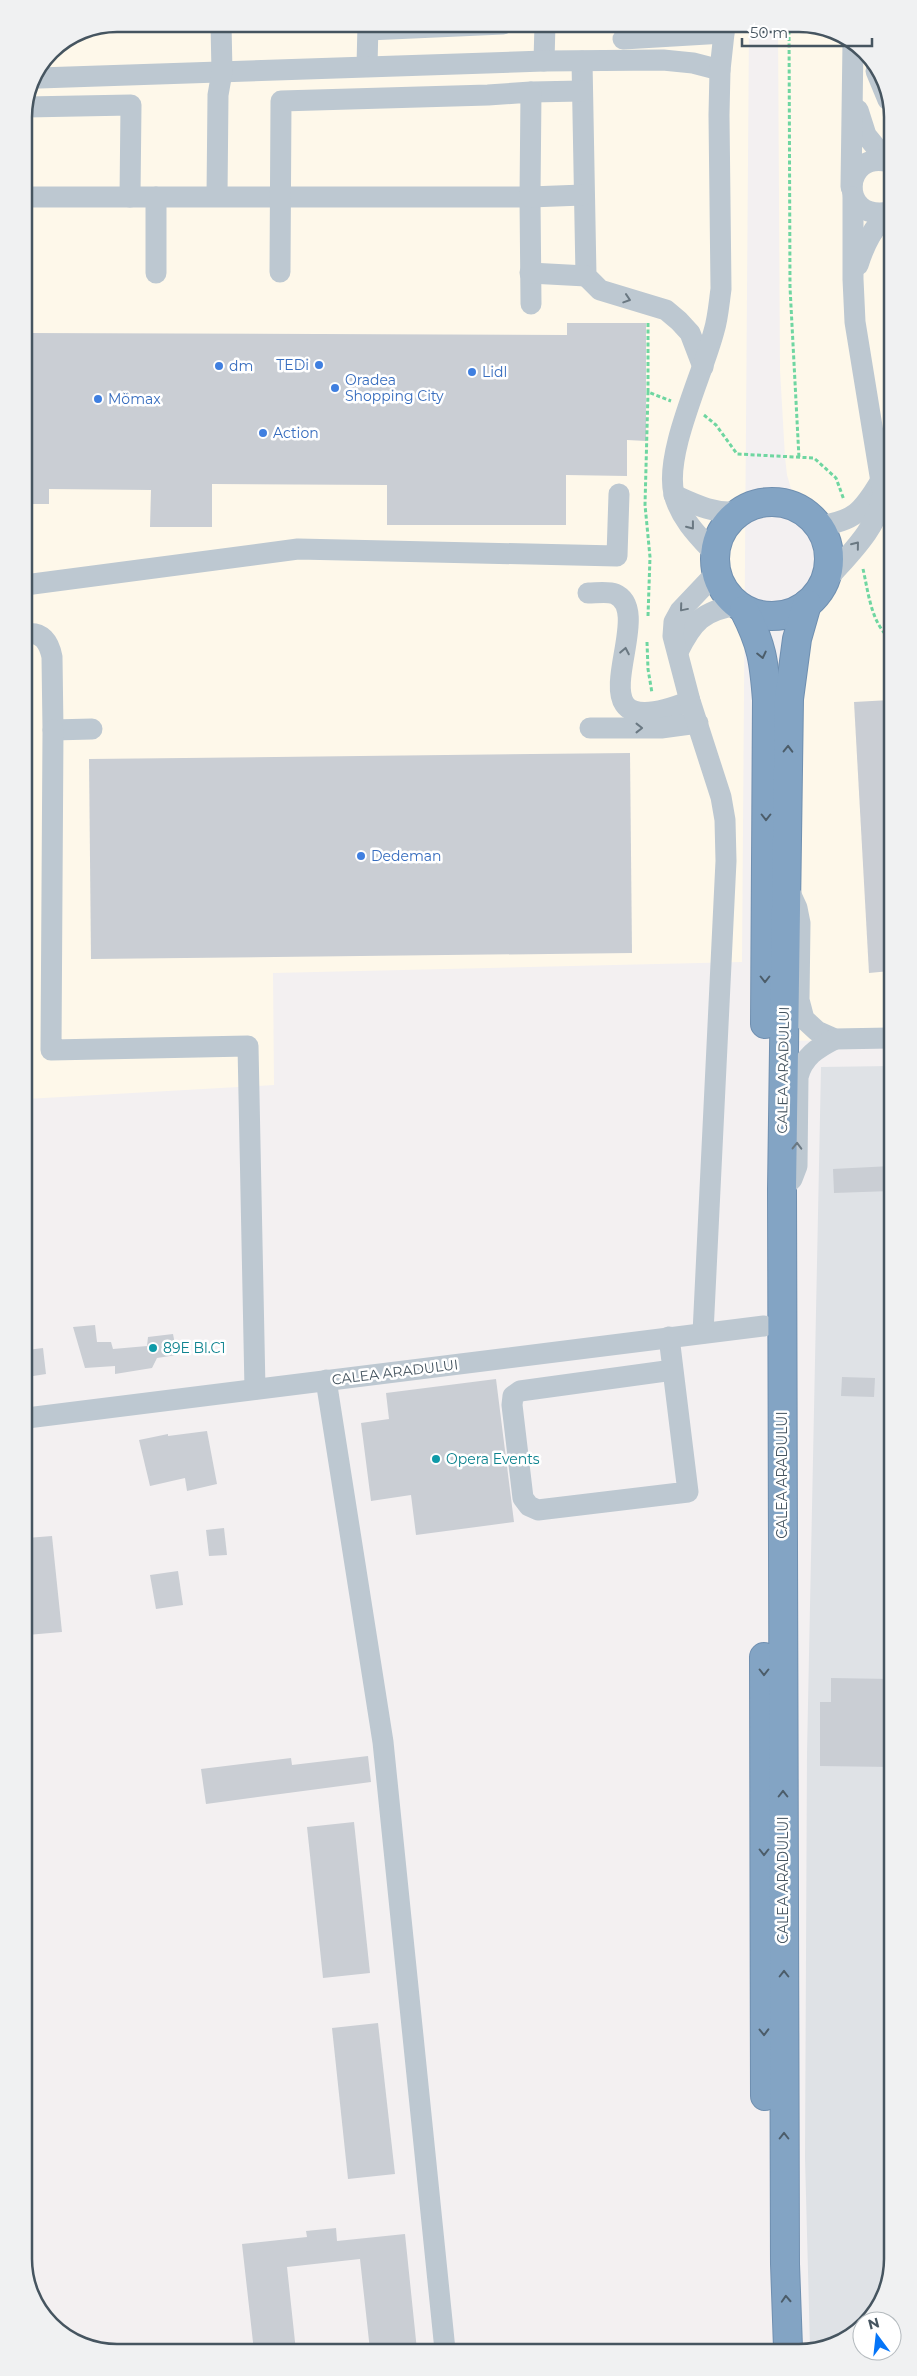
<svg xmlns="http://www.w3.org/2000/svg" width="917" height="2376" font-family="Montserrat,sans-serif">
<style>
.commercial{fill:#fef8ea}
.airport{fill:#dfe2e6}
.building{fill:#caced4}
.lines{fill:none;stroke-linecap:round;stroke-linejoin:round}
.highway-casing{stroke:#6f8fb0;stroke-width:30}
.path{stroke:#6fd6a1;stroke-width:3;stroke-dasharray:4 2.5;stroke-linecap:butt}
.minor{stroke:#bdc8d1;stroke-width:21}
.highway{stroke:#83a4c4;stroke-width:28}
.oneway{stroke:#6a7882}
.oneway2{stroke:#4c5d6a}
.shop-dot{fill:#3f7fe0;stroke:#fff;stroke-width:2}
.culture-dot{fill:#0f9aa8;stroke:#fff;stroke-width:2}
.labels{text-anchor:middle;stroke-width:5;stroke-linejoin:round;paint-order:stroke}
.shop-label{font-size:14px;fill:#366cbe;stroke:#fff;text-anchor:start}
.street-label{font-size:14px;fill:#465560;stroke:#fff}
.culture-label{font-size:14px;fill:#0d838f;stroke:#fff;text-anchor:start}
.rim{fill:none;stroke:#465560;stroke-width:2.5}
</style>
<rect width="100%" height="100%" fill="#f3f0f1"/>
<!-- commercial -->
<g class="commercial">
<path d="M118,24H749L742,962L273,973L274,1085L26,1099L24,112L51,51L82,31Z"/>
<path d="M778,24H806L857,43L888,88L890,1039L784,1041L807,604L825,582L829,556L827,542L819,526L792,492L787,475L785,457L780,370Z"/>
</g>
<!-- airport -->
<path class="airport" d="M891,1066L893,2259L874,2315L866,2321H862V2324L829,2347H810L805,2158L807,1753L821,1067Z"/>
<!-- building -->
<g class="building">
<path d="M567,323H646V441L627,440V476L566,475V525H387V485L212,484V527H150L151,490L49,489V504H25L24,333L567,335Z"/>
<path d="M890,700V971L869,973L854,702Z"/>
<path d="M630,753L632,953L91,959L89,759Z"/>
<path d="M891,1166V1191L834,1193L833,1169Z"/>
<path d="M95,1325L97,1342H111L113,1349L147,1346L148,1337L173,1334L177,1355L157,1358L152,1368L115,1374V1366L85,1368L73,1327Z"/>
<path d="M43,1348L46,1374L27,1377V1350Z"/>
<path d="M842,1377L875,1378L874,1397L841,1396Z"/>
<path d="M496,1379L514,1522L416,1535L411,1495L371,1501L361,1423L389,1419L386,1393Z"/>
<path d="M207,1431L217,1484L187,1491L185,1478L150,1486L139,1440L168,1434V1436Z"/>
<path d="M224,1528L227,1555L209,1556L206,1530Z"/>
<path d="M52,1536L62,1632L27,1635V1538Z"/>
<path d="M178,1571L183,1605L156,1609L150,1575Z"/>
<path d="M831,1678L892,1679V1767L820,1766V1702H831Z"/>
<path d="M368,1756L371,1782L206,1804L201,1769L291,1758L292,1765Z"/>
<path d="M354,1822L370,1973L323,1978L307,1827Z"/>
<path d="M378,2023L395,2174L348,2179L332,2028Z"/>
<path d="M336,2228L337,2241L405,2234L417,2350H370L360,2259L287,2267L296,2351H254L242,2244L307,2237L306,2231Z"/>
</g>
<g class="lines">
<defs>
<g id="highway">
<circle cx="772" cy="559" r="57"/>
<path d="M744,610C762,645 764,661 767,700L765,1024"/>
<path d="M764,1657L765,2096"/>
<path d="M788,2348L785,2264L782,1189L789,699L797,639L807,604"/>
</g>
</defs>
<!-- highway casing -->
<use href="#highway" class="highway-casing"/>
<!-- path -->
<g class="path">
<path d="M789,24L790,287L799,458"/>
<path d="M648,323V392L671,401"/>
<path d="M704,415L716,425L737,454L814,458L836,478L844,500"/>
<path d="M863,569C868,590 871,624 890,638"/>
<path d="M648,616L650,557L645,505L648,392"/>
<path d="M647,642L648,669L652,693"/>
</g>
<!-- minor -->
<g class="minor">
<path d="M368,30L503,24"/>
<path d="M623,39L724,33"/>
<path d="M544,61L545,24"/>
<path d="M582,61L586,276L600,290L666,310L679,321L690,333L703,367"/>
<path d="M367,66L368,24"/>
<path d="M876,71L888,100"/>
<path d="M39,78L544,61L663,60L693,63L720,70"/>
<path d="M531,92L582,91"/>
<path d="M26,107L131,105L130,197"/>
<path d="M858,110L866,135L887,161"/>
<path d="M889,162C843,149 837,222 889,212"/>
<path d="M851,187L853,42"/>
<path d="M217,196L218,95L222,72L221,24"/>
<path d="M24,197H530L531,304"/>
<path d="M156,197V273"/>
<path d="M858,265C865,243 873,228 889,212"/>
<path d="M280,272L281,101L488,95L531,92L530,197L583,195"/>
<path d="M530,273L586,276"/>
<path d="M674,495C696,505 714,514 739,512"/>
<path d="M819,526C854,521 862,512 880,482"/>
<path d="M714,553C698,536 680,518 674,494C664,453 703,374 714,331C718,318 719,303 721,289L719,115L720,70L725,24"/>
<path d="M825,582C847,556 878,529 883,494L855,322L853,279V197"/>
<path d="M25,585L298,549L617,556L619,494"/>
<path d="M588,593C596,593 608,591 615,594C662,614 559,753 690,701"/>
<path d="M25,634C42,631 49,642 52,657L53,730L92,729"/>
<path d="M678,652C693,621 703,611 737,605"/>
<path d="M590,728H661L698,723"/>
<path d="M53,730L51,1050L248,1046L255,1389"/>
<path d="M791,895L797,908L800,923L799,1000L804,1019L817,1031L835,1039L890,1038"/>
<path d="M782,1189L792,1179L797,1166L798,1077C803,1057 817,1048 835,1039"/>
<path d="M703,1333L726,861L725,820L721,797L690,701L673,636L674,622L680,611L716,573"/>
<path d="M669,1337L688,1492L538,1510L529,1506L523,1498L512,1405L513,1396L520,1391L673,1370"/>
<path d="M326,1380L383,1742L445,2350"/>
<path d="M27,1418L764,1326"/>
</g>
<!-- highway -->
<use href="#highway" class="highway"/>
</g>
<!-- one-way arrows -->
<defs><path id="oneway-chevron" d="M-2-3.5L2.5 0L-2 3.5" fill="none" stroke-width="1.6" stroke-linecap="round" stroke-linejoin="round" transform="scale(1.25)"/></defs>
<g class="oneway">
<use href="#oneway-chevron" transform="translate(627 299) rotate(18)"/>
<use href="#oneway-chevron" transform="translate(691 526) rotate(52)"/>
<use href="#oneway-chevron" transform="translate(856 545) rotate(-51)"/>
<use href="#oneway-chevron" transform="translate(683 608) rotate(130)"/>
<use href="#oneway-chevron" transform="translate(625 651) rotate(-79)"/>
<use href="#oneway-chevron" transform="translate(639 728)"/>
<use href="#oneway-chevron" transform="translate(797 1146) rotate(-89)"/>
</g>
<g class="oneway2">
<use href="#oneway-chevron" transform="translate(762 655) rotate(77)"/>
<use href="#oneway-chevron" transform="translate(788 749) rotate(-89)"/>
<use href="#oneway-chevron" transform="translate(766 817) rotate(90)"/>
<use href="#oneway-chevron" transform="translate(765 979) rotate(90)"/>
<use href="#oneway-chevron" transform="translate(764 1672) rotate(90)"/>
<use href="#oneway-chevron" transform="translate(783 1794) rotate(-90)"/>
<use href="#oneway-chevron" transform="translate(764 1852) rotate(90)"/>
<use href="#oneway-chevron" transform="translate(784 1974) rotate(-90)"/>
<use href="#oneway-chevron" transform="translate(764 2032) rotate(89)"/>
<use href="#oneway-chevron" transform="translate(784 2136) rotate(-90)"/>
<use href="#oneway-chevron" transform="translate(786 2299) rotate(-93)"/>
</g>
<!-- markers -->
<g class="shop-dot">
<circle cx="319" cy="365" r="5"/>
<circle cx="219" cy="366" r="5"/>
<circle cx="472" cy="372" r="5"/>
<circle cx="335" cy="388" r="5"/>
<circle cx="98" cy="399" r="5"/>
<circle cx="263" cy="433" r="5"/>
<circle cx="361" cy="856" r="5"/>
</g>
<g class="culture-dot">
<circle cx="153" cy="1348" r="5"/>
<circle cx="436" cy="1459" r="5"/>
</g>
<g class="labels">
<!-- shop labels -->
<g class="shop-label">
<text x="309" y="370" text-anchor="end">TEDi</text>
<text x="229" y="371">dm</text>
<text x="482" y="377">Lidl</text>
<text x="345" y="385">Oradea<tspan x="345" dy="16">Shopping City</tspan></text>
<text x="108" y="404">Mömax</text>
<text x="273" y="438">Action</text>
<text x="371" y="861">Dedeman</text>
</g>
<!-- street labels -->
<g class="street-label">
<text transform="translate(783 1070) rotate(-89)" y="5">CALEA ARADULUI</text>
<text transform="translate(395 1372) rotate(-7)" y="5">CALEA ARADULUI</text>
<text transform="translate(782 1475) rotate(-90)" y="5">CALEA ARADULUI</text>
<text transform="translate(783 1880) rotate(-90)" y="5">CALEA ARADULUI</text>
</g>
<!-- culture labels -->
<g class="culture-label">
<text x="163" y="1353">89E Bl.C1</text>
<text x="446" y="1464">Opera Events</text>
</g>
</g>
<!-- crop -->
<path d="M0 0H917V2376H0ZM117 32H799A85 85 0 0 1 884 117V2259A85 85 0 0 1 799 2344H117A85 85 0 0 1 32 2259V117A85 85 0 0 1 117 32Z" fill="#f0f1f2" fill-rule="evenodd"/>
<path class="rim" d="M117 32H799A85 85 0 0 1 884 117V2259A85 85 0 0 1 799 2344H117A85 85 0 0 1 32 2259V117A85 85 0 0 1 117 32Z"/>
<!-- north arrow -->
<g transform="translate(877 2336) rotate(345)"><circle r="24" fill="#ffffff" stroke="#b5bbbf"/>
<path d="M0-4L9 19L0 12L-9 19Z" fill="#0575f8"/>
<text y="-8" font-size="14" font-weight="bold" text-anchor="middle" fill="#465560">N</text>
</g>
<!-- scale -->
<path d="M742 38v8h130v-8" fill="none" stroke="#465560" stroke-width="2.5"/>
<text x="750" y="38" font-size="15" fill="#465560" stroke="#ffffff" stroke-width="4" paint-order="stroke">50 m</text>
</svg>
